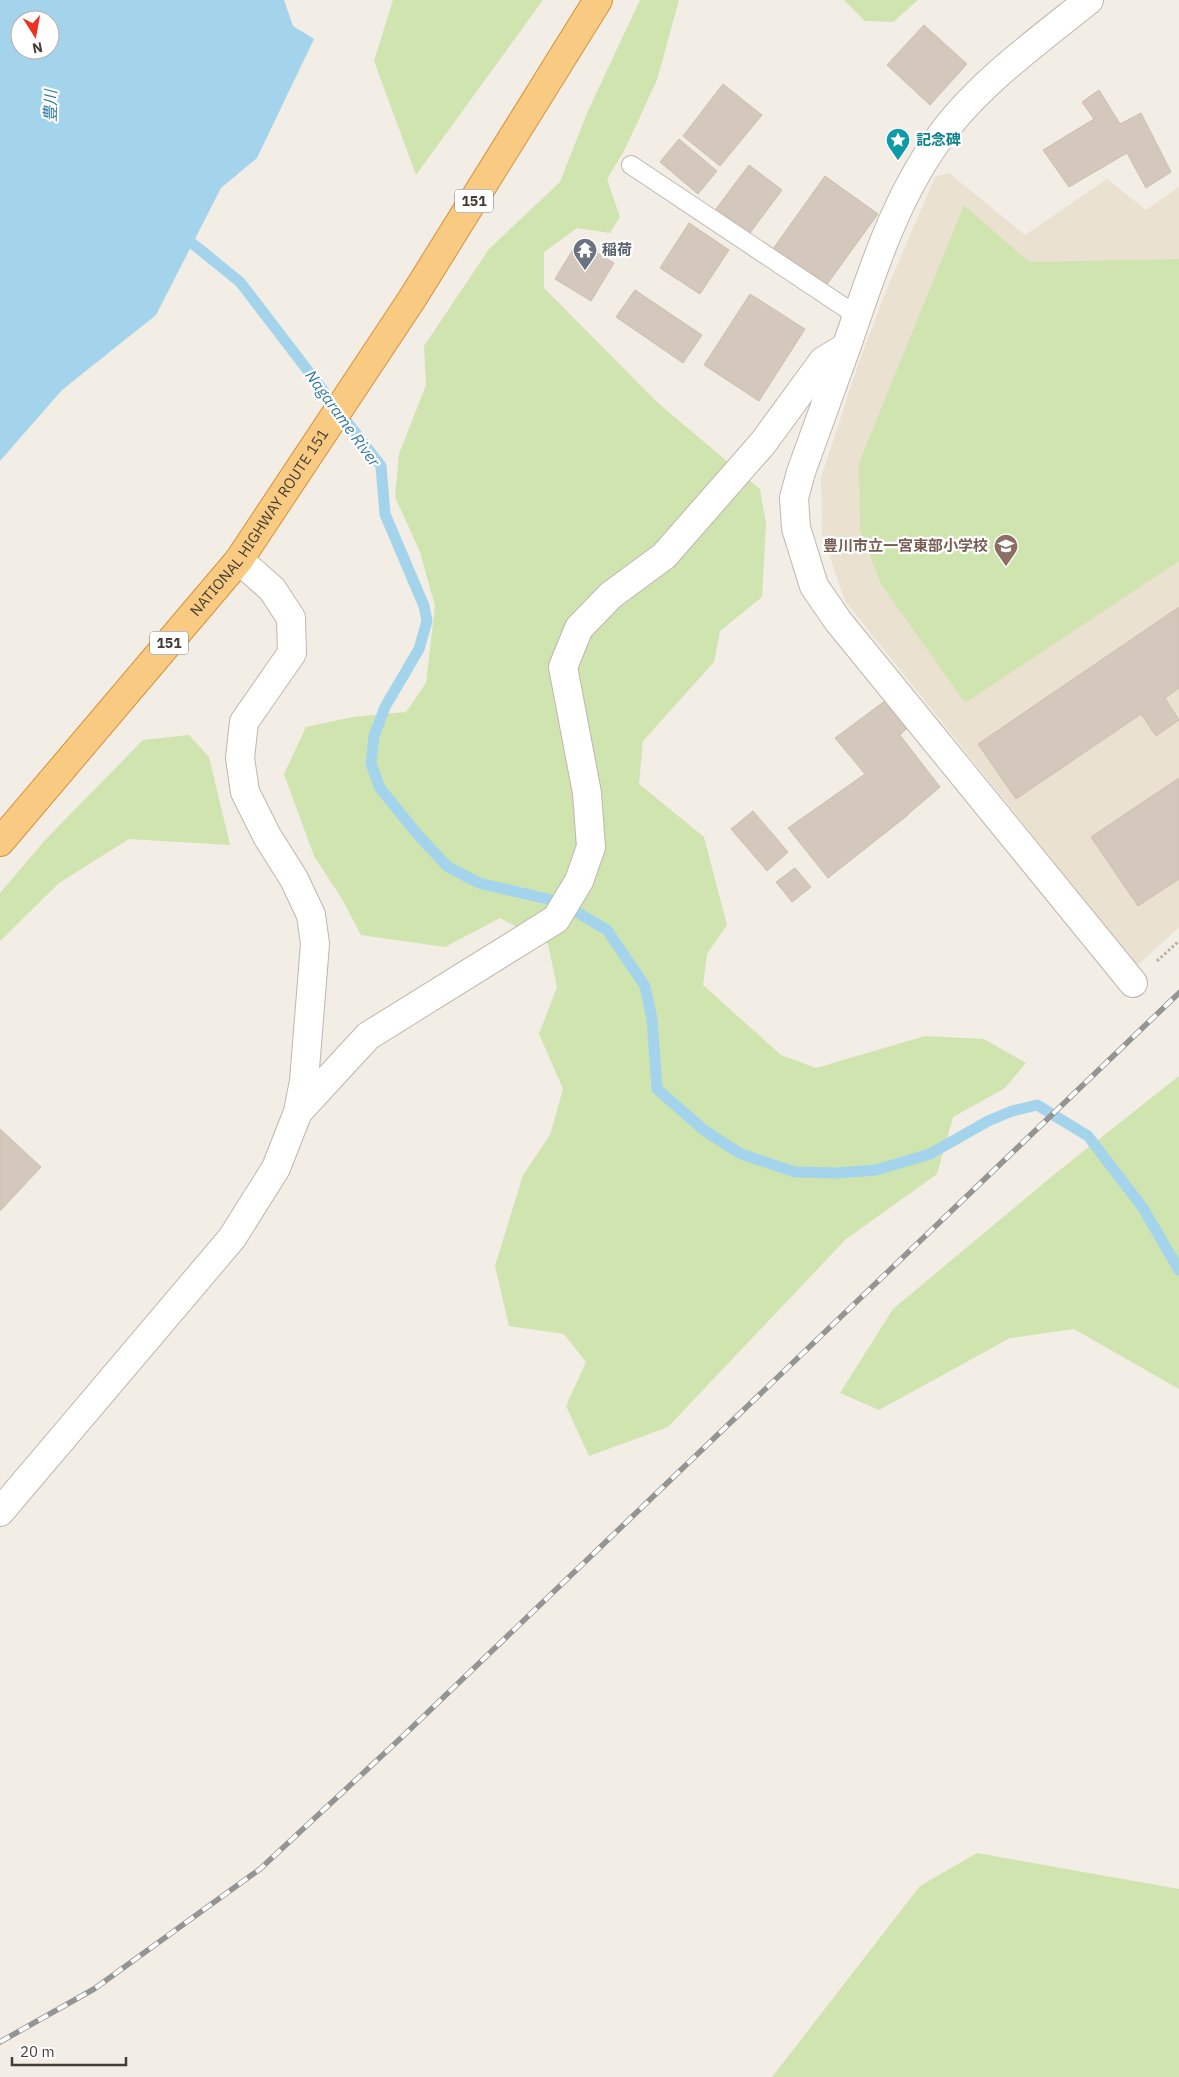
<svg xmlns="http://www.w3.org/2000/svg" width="1179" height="2077" font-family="'IBM Plex Sans','Noto Sans JP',sans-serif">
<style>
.education{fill:#eae1d0}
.green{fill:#d0e4b0}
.water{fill:#a4d4ec;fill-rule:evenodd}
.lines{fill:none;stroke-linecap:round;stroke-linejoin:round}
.stream{stroke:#a4d4ec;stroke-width:11}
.building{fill:#d3c8bb;stroke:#cdbfaf}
.service-casing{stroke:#bfb7ab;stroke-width:20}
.minor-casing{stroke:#bfb7ab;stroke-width:30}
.trunk-casing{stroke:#d5923c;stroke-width:30}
.path{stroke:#beaf9a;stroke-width:3;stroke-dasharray:2.5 2.5;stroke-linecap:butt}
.service{stroke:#fff;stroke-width:18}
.minor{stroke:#fff;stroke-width:28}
.trunk{stroke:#f8ca82;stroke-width:28}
.rail-casing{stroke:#949494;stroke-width:5.5}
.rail{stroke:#fff;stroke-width:4;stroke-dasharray:11;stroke-linecap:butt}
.labels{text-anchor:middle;stroke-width:4.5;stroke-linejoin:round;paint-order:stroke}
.shield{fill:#fff;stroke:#7c7772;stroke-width:1}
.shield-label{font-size:14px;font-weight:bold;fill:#443d35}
.culture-label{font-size:15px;font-weight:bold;fill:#0d838f;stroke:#fff;text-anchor:start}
.worship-label{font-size:15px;font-weight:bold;fill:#5b616d;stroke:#fff;text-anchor:start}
.street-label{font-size:15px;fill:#443d35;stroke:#fff}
.education-label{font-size:15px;font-weight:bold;fill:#785e54;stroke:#fff;text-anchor:end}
.water-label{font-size:16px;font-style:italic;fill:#327aa2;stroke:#fff}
</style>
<rect width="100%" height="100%" fill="#f2ede5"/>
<!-- education -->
<path class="education" d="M949,173L1025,235L1107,179L1146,210L1179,187V927L1137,966L845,601L822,533L821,478L859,362L886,291L935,177Z"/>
<!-- green -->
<g class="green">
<path d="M393,0H543L416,175L374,61Z"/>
<path d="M640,0H679L657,80L624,151L607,179L620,217L610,233L577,228L544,252V288L658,403L760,489L766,524L762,597L720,631L714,662L643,741L639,784L704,837L727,925L707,954L703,985L781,1055L816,1068L925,1036L984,1039L1026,1063L1005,1088L953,1117L937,1174L846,1239L668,1427L589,1456L566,1406L586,1362L564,1334L509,1326L495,1266L523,1175L550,1135L563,1089L539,1034L557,987L548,944L500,918L445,947L361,935L342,899L314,856L284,774L306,727L353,717L406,712L426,683L435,606L420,552L395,497L399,454L426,385L424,346L489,249L560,182L587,113Z"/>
<path d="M844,0H918L893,22L865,21Z"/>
<path d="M964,205L1029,262L1179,259V561L965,703L881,584L860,531L859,463Z"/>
<path d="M189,735L209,757L230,845L129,839L59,883L0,941V893L47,838L143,740Z"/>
<path d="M1179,1076V1389L1074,1329L1010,1338L879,1410L840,1393L893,1309L1056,1173Z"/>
<path d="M977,1853L1179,1889V2077H772L920,1886Z"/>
</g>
<!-- water -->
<path class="water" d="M0,0H284L293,26L314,39L257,158L221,188L156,315L62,390L0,461ZM20,20H50V50H20Z"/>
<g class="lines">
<!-- stream -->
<path class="stream" d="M182,235L240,282L381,466L385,514L424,606L427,621L419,649L385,707L374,736L371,764L380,788L418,835L448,867L479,883L560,902L607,930L645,986L652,1019L657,1089L705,1131L741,1154L795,1172L837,1173L876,1170L930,1154L988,1121L1012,1111L1037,1105L1088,1136L1143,1208L1179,1270"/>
</g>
<!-- building -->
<g class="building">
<path d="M924,25L967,64L930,105L887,65Z"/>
<path d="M723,84L762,115L720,166L683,136Z"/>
<path d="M1099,90L1120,124L1141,113L1171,172L1146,188L1127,153L1069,187L1043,150L1094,119L1082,102Z"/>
<path d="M679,139L717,171L698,194L660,162Z"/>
<path d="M749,165L782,190L750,233L716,209Z"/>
<path d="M825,176L878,214L825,287L773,249Z"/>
<path d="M689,223L729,250L700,294L660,268Z"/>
<path d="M578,241L614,263L591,301L555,279Z"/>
<path d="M635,290L702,335L683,363L616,317Z"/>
<path d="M750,294L805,329L759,401L704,365Z"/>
<path d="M1179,607V688L1165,698L1179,720L1156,736L1141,714L1016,799L978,744Z"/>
<path d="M893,695L914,721L900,735L940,787L907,815H908L828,878L788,828L865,774L835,738Z"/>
<path d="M1179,778V879L1138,906L1091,837Z"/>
<path d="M753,811L788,852L767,871L731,829Z"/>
<path d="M795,868L811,887L792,902L776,882Z"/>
<path d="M0,1129L41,1167L0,1211Z"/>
</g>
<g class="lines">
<defs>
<path id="service" d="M631,165L856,315"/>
<g id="minor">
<path d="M1089,0C1038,41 975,86 937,141C893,203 871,276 846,348C831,389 816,431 801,472L794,498L796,528L814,586L838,621L1133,983"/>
<path d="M298,1112L368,1036L556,919L579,881L591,847L587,793L563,667L579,628L611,595L664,556L763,443L823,361L846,347"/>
<path d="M0,1512L232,1238L276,1168L298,1112L304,1081L315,944L311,915L294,879L267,836L245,792L240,758L244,722L292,653L291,618L272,589L239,560"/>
</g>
<g id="trunk">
<path id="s1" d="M0,842L239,560L412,299L598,0"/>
</g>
</defs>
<!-- service casing -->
<use href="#service" class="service-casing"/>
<!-- minor casing -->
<use href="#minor" class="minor-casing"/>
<!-- trunk casing -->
<use href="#trunk" class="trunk-casing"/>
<!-- path -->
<path class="path" d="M1157,961L1179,941"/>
<!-- service -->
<use href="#service" class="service"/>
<!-- minor -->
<use href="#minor" class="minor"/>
<!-- trunk -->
<use href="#trunk" class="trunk"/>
<defs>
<path id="rail" d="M0,2042L94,1989L260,1869L402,1737L1179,993"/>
</defs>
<!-- rail casing -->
<use href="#rail" class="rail-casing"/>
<!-- rail -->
<use href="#rail" class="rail"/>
</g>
<!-- icons -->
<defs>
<symbol id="sight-pin" viewBox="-11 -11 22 30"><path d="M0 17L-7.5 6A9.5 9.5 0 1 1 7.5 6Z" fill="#0f9aa8" stroke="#fff"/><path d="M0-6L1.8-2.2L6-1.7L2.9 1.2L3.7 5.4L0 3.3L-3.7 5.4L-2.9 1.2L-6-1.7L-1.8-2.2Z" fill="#fff"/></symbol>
<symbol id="temple-pin" viewBox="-11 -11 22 30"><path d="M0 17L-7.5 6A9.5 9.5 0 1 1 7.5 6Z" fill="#6b7280" stroke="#fff"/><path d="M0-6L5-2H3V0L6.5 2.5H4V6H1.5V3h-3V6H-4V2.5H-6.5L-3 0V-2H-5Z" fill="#fff"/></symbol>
<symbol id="school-pin" viewBox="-11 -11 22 30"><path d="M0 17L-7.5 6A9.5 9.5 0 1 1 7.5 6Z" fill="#8d6e63" stroke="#fff"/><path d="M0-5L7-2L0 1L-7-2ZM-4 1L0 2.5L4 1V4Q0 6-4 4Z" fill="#fff"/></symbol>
</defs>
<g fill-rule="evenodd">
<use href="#sight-pin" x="884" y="126" width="28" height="38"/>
<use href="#temple-pin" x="571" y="236" width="28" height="38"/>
<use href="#school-pin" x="992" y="532" width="28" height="38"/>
</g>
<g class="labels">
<!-- shield labels -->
<g class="shield">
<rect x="455" y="189.5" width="38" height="23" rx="4"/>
<rect x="150" y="631.5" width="38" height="23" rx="4"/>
</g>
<g class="shield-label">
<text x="474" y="206">151</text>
<text x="169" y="648">151</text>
</g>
<!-- culture labels -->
<g class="culture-label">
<text x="916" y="145">記念碑</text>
</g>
<!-- worship labels -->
<g class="worship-label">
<text x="602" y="255">稲荷</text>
</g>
<!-- street labels -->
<g class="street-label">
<text dy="5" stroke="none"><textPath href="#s1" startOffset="412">NATIONAL HIGHWAY ROUTE 151</textPath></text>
</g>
<!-- education labels -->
<g class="education-label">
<text x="988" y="551">豊川市立一宮東部小学校</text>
</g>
<!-- water labels -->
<g class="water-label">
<text transform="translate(50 106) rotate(-89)" y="6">豊川</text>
<text transform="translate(343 418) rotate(54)" y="6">Nagarame River</text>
</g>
</g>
<!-- north arrow -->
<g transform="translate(35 35) rotate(169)"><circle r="24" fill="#ffffff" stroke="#b4b1ae"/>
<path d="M0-4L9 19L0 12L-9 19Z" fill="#ee3020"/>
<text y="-8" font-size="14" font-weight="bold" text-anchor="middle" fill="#443d35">N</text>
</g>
<!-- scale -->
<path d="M12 2057v8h114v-8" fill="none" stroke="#443d35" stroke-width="2.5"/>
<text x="20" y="2057" font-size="15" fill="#443d35" stroke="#ffffff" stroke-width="4" paint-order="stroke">20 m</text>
</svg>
